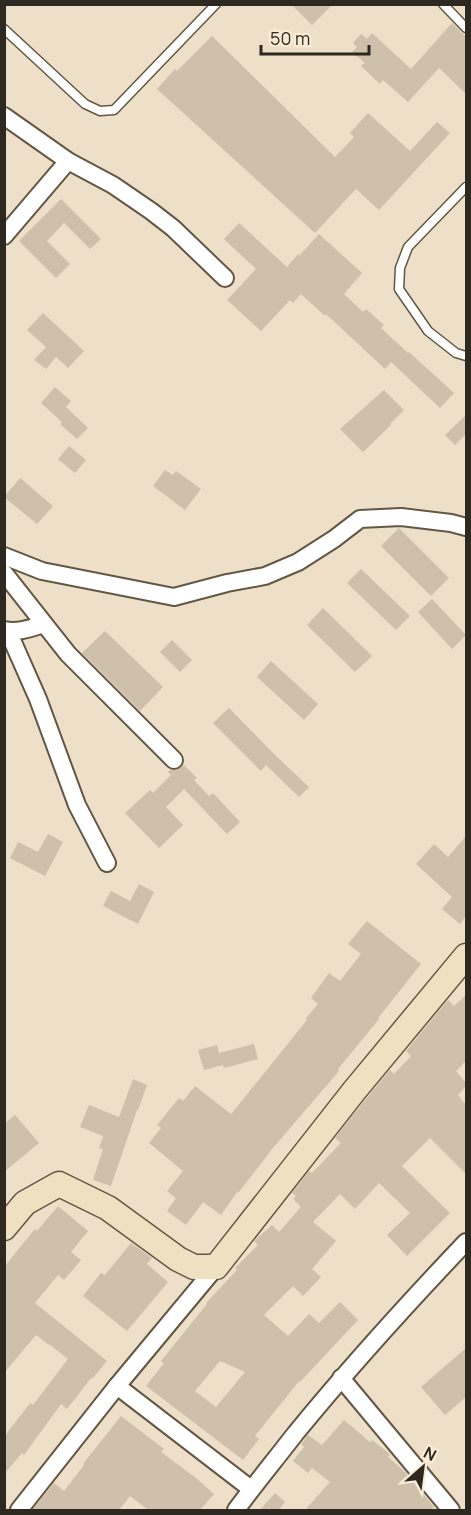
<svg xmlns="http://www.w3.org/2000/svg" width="471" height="1515" font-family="Manrope,sans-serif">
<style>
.building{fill:#cec0aa;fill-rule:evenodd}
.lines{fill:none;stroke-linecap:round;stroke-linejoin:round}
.lane-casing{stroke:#635744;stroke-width:11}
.street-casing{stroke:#635744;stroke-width:20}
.secondary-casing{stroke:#635744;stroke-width:27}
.lane{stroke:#fff;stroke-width:8}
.street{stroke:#fff;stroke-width:16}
.secondary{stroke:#efe0c1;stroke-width:24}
</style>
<rect width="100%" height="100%" fill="#eddfc8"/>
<!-- building -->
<g class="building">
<path d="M291,4H333L312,25Z"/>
<path d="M452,23L466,37V94L439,68L408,102L383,80L380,84L361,66L365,63L352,52L357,47L353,43L361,34L367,39L372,33L411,69Z"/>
<path d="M212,36L335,157L354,137L350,133L368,113L410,151L437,122L450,133L379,210L356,189L315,233L157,89L175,69L177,71Z"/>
<path d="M61,199L101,239L90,249L64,223L47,241L70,264L56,278L19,241Z"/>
<path d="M239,223L287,267L298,254L299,256L319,234L362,273L344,294L363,312L366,309L384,325L381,328L408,353L409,352L454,393L440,408L391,362L385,369L326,314L325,316L301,294L293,303L290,300L261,331L227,300L256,269L224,239Z"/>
<path d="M43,313L84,351L68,368L56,357L46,369L34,360L46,347L27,330Z"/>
<path d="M55,387L71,401L66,407L88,428L77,439L60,424L62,422L41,403Z"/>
<path d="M384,390L404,410L390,424L391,425L363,452L340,429Z"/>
<path d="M466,415V434L455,445L445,435Z"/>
<path d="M69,446L86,460L75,473L58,459Z"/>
<path d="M165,470L173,475L176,471L201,489L185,510L153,486Z"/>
<path d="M20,478L53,506L37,524L4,497Z"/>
<path d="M399,528L449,578L431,596L381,546Z"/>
<path d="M361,569L410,616L396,630L347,583Z"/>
<path d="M432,599L466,635L452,649L418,612Z"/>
<path d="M323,608L372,656L355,672L307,625Z"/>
<path d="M105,631L163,687L140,711L82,653Z"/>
<path d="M172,640L192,660L180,672L160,652Z"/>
<path d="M271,661L318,704L304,720L257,677Z"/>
<path d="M229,708L276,756L309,787L299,797L266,765L261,771L213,723Z"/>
<path d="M184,765L197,778L194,780L209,796L213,793L240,822L227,834L184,789L166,807L183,825L159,848L125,813L150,790L153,793L171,775L168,772L170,770H177Z"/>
<path d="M48,834L63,842L45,876L10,858L18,842L38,852Z"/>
<path d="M466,836V916L460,924L442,909L452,897L416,864L434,844L448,857Z"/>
<path d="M139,884L154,892L138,924L103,906L111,891L130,901Z"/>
<path d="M367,921L421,964L378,1018L379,1019L338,1069L339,1071L273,1148L253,1174L238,1193L237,1192L221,1215L203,1202L186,1225L167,1211L176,1198L167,1191L183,1171L149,1143L161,1128L157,1125L179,1098L183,1101L195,1086L231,1114L232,1113L307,1020L306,1018L318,1004L311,998L329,973L340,981L361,954L348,944Z"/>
<path d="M466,995V1061L456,1071L466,1083V1086L458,1095L466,1105V1174L430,1138L402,1166L450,1213L407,1256L387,1235L410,1213L379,1183L355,1209L340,1194L313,1222L336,1241L312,1269L321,1277L303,1296L293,1286L264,1315L288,1336L309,1314L319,1323L340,1302L358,1320L300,1382L299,1381L255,1436L259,1439L243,1460L146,1386L164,1363L161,1361L207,1304L206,1303L237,1270L235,1268L258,1245L254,1241L272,1225L279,1232L301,1207L293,1199L296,1196L292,1193L309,1171L312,1173L341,1143L335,1138L365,1100L390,1070L394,1074L411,1056L406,1051L448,1000L454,1006ZM220,1361L245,1372L216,1407L195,1391Z"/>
<path d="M254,1044L258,1059L224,1068L223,1065L204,1070L198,1050L217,1045L219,1053Z"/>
<path d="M133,1079L147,1085L138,1110H137L111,1186L93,1180L103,1149L99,1148L103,1136L80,1127L89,1105L119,1117Z"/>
<path d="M15,1115L39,1143L4,1172V1124Z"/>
<path d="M58,1206L88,1231L71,1252L81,1260L64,1280L58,1275L35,1303L107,1361L92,1379L91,1378L67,1409L61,1404L24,1455L22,1453L4,1474V1437L30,1403L33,1405L68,1359L49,1344V1345L36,1335L4,1373V1267L35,1229L37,1231Z"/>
<path d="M131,1243L152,1258L147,1264L168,1282L127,1331L83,1296L101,1273L105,1275Z"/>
<path d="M466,1348V1397L445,1415L421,1387Z"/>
<path d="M121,1416L164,1449L161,1452L196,1478L214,1494L200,1510H148L130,1496L119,1510H32L54,1483L64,1491L84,1465L83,1464Z"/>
<path d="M344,1420L370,1442L372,1440L390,1454L388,1457L405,1472L434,1507L431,1510H305L330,1482L312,1468L308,1473L293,1461L304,1447L301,1444L308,1435L322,1445Z"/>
<path d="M275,1493L285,1502L279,1510H260Z"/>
</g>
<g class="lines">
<defs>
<g id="lane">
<path d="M443,4L466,28"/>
<path d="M4,29L85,104L100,111L114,110L216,4"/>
<path d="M466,187L408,247L400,268L399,289L428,331L456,353L466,356"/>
</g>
<g id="street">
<path d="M4,116L68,161L113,185L151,211L173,228L225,278"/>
<path d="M4,236L68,161"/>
<path d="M4,556L42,571L174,597L227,583L265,576L298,562L334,539L360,519L401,517L451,523L466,527"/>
<path d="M4,573L68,654L174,760"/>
<path d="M4,630C18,633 31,628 44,624"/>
<path d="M8,631L38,699L77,805L107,863"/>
<path d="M341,1378L451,1510"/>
<path d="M117,1386L251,1489"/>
<path d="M19,1510L117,1386L216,1267"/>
<path d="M236,1510C255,1484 275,1460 295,1434C349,1368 407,1304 466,1242"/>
</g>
<path id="secondary" d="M4,1228L25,1203L59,1184L108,1208L178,1259L194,1267H216L354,1091L466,956"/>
</defs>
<!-- lane casing -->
<use href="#lane" class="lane-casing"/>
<!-- street casing -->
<use href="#street" class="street-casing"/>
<!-- secondary casing -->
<use href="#secondary" class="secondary-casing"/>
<!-- lane -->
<use href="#lane" class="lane"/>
<!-- street -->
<use href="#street" class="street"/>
<!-- secondary -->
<use href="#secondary" class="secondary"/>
</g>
<!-- border -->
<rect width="471" height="1515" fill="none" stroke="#2e2920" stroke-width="12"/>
<!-- north arrow -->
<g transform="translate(423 1467) rotate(28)" stroke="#faecd5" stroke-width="4.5" paint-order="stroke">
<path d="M0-4.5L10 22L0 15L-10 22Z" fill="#2e2920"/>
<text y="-9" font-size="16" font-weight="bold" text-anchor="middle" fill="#2e2920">N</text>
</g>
<!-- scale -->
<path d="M261 45v9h108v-9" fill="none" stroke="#2e2920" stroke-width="3"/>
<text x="270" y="45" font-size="18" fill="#2e2920" stroke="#faecd5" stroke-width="4.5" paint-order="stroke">50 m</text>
</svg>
